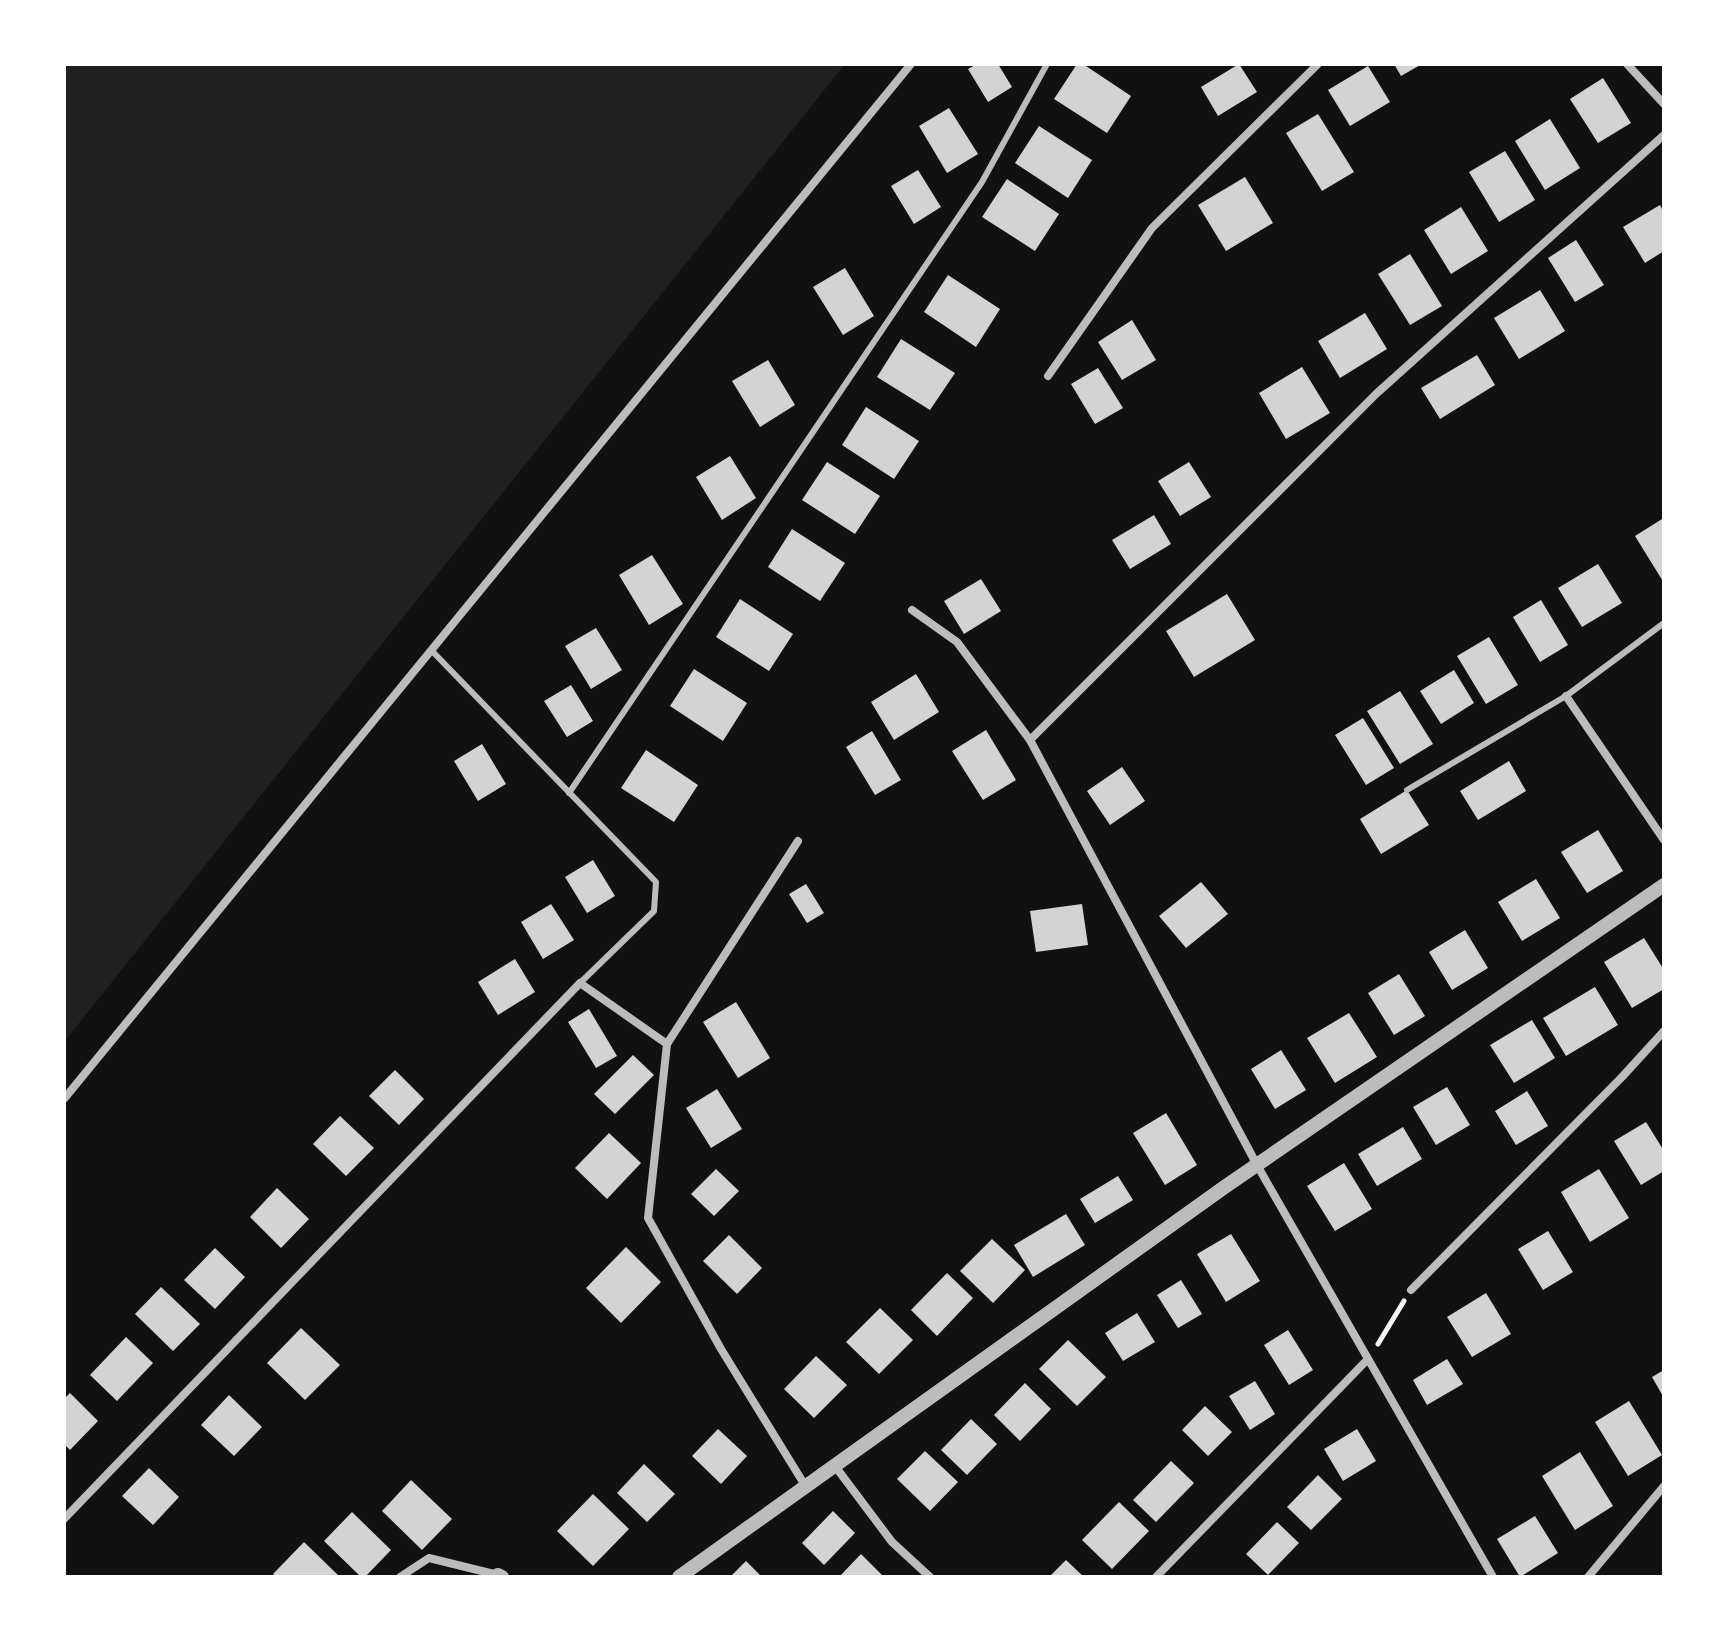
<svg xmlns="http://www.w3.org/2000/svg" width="1728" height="1641" font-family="'Source Serif 4',serif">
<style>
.green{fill:#202020}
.building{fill:#d3d3d3}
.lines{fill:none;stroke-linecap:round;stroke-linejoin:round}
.path{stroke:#f5f5f5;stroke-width:5}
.service{stroke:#bcbcbc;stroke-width:6}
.minor{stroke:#bcbcbc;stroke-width:8}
.tertiary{stroke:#bcbcbc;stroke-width:14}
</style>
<rect width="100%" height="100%" fill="#111"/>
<!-- green -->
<path class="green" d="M64,64H845L64,1042Z"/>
<!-- building -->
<g class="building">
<path d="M977,64H998L1012,87L988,102L968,69Z"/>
<path d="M1077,64H1083L1131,96L1107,133L1054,99Z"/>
<path d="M1239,64L1257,92L1218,116L1201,87Z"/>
<path d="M1394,64H1422L1401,76Z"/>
<path d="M1368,66L1390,102L1350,126L1328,90Z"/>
<path d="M1603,78L1631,123L1598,143L1570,99Z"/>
<path d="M949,108L978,154L947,173L919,126Z"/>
<path d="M1318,114L1354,172L1322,191L1286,133Z"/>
<path d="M1550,119L1580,168L1545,190L1515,141Z"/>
<path d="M1039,126L1092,160L1068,198L1015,163Z"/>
<path d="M1505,151L1535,200L1499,222L1469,172Z"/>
<path d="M918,170L941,207L914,224L891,186Z"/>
<path d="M1245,177L1273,223L1226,251L1198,205Z"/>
<path d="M1007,179L1059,214L1035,251L982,217Z"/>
<path d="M1660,205L1664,213V251L1645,263L1623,227Z"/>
<path d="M1461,207L1488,251L1451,274L1424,230Z"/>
<path d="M1576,240L1604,285L1575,302L1548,258Z"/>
<path d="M1410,254L1442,306L1410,325L1378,274Z"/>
<path d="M845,268L874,316L843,335L813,287Z"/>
<path d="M948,275L1000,309L976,347L924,312Z"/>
<path d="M1540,290L1565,331L1519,359L1494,318Z"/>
<path d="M1365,313L1387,349L1340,378L1318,341Z"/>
<path d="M1132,320L1156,360L1122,380L1098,342Z"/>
<path d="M901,339L955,373L930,410L877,377Z"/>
<path d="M1477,355L1495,385L1440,419L1421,388Z"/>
<path d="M768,360L795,405L760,427L732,381Z"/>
<path d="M1302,367L1330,413L1286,439L1259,393Z"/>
<path d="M1098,368L1123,408L1095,424L1071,384Z"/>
<path d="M866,407L919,441L894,479L842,445Z"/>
<path d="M730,456L756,498L722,520L696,477Z"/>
<path d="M827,462L880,496L855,534L802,500Z"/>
<path d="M1189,462L1211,497L1180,516L1158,481Z"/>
<path d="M1154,515L1171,544L1130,569L1112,540Z"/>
<path d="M1662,519L1664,522V583L1635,536Z"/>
<path d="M792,529L845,563L820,601L768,567Z"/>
<path d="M652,555L683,604L649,625L619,575Z"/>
<path d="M1598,564L1622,603L1582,627L1558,588Z"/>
<path d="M981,579L1001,611L964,634L944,601Z"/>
<path d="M1227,594L1255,640L1194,677L1166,631Z"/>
<path d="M740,599L793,634L769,671L716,637Z"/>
<path d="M1541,600L1568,645L1540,662L1513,617Z"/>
<path d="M596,628L622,670L591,689L565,646Z"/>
<path d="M1489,637L1518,685L1486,704L1457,656Z"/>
<path d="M694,669L747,703L723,741L670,706Z"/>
<path d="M1454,670L1474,703L1441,724L1420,691Z"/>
<path d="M916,674L939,712L894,740L871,702Z"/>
<path d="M571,685L593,721L567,737L544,701Z"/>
<path d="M1400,691L1433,744L1400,764L1367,711Z"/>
<path d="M1363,718L1394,768L1366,785L1335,735Z"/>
<path d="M986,730L1016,780L983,800L952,751Z"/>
<path d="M872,731L901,780L875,795L846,747Z"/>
<path d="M482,744L506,784L478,801L454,761Z"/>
<path d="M646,750L698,785L674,822L621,788Z"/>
<path d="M1509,761L1526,791L1478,820L1460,791Z"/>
<path d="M1122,767L1145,801L1110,825L1087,791Z"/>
<path d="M1407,790L1429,825L1381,854L1360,819Z"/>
<path d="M1598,830L1623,871L1587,893L1561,852Z"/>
<path d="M593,860L615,896L587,913L565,877Z"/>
<path d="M1536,879L1560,918L1522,941L1498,902Z"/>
<path d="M1201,882L1228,914L1186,948L1159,916Z"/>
<path d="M806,884L824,913L807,923L789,894Z"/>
<path d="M551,904L574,940L543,959L521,922Z"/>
<path d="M1082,904L1088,945L1036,952L1030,911Z"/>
<path d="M1465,930L1488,968L1452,990L1429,952Z"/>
<path d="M1644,938L1664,970V989L1632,1008L1604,962Z"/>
<path d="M515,959L535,992L498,1015L478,982Z"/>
<path d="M1399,974L1425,1016L1394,1035L1368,993Z"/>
<path d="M1595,987L1618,1025L1566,1056L1543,1018Z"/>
<path d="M736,1002L770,1058L738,1078L703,1022Z"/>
<path d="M589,1009L617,1056L596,1068L568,1022Z"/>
<path d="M1349,1013L1377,1057L1335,1083L1307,1038Z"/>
<path d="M1532,1020L1555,1058L1514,1083L1490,1045Z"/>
<path d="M1281,1050L1306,1090L1275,1109L1251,1069Z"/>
<path d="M633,1055L654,1075L615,1114L594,1094Z"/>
<path d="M395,1070L424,1099L399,1125L369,1096Z"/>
<path d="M1447,1087L1470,1125L1436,1145L1413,1107Z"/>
<path d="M717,1089L742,1129L711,1148L686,1108Z"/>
<path d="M1527,1091L1548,1126L1516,1145L1495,1111Z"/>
<path d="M1166,1113L1197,1165L1165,1185L1133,1133Z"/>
<path d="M340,1116L374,1148L346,1176L313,1144Z"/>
<path d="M1646,1122L1664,1151V1171L1641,1185L1614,1141Z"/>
<path d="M1403,1127L1422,1159L1377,1186L1358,1154Z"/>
<path d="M609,1133L641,1163L607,1199L575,1168Z"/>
<path d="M1344,1163L1372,1209L1335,1231L1307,1186Z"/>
<path d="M716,1169L739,1191L714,1216L691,1194Z"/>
<path d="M1599,1169L1629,1218L1590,1242L1561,1192Z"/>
<path d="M1118,1176L1133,1200L1095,1223L1080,1199Z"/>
<path d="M277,1188L309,1219L281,1248L250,1217Z"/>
<path d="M1066,1214L1085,1245L1033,1277L1014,1245Z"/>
<path d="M1548,1231L1573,1272L1543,1290L1518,1249Z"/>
<path d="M1231,1234L1260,1281L1226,1302L1197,1254Z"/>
<path d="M729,1235L762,1268L737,1294L703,1261Z"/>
<path d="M992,1239L1025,1270L993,1303L960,1271Z"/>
<path d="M626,1247L661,1282L621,1323L586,1288Z"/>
<path d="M215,1248L245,1277L215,1309L184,1280Z"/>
<path d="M947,1273L973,1298L937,1336L911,1310Z"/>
<path d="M1181,1280L1202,1314L1178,1328L1157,1295Z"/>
<path d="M161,1287L200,1324L173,1351L135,1314Z"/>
<path d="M1486,1293L1511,1334L1472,1357L1447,1317Z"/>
<path d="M880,1308L913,1340L879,1374L846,1342Z"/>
<path d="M1137,1313L1155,1342L1123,1361L1105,1333Z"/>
<path d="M301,1328L340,1365L305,1400L267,1363Z"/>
<path d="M1288,1330L1313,1370L1289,1385L1264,1345Z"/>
<path d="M126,1337L153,1363L117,1401L90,1375Z"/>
<path d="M1068,1340L1106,1377L1077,1406L1039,1369Z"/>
<path d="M816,1356L847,1385L814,1418L784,1389Z"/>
<path d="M1447,1359L1463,1384L1427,1405L1413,1380Z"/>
<path d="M1664,1370V1398L1652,1377Z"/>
<path d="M1255,1381L1275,1414L1250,1430L1229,1396Z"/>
<path d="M1025,1383L1051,1409L1020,1441L994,1415Z"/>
<path d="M70,1393L98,1421L70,1450L64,1444V1399Z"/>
<path d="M229,1395L262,1427L234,1456L201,1425Z"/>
<path d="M1629,1401L1662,1455L1628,1476L1595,1422Z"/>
<path d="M1205,1406L1232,1432L1208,1456L1182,1430Z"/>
<path d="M971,1419L997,1444L967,1475L941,1450Z"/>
<path d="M718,1429L747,1456L721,1484L692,1456Z"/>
<path d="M1357,1429L1376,1461L1343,1481L1324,1449Z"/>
<path d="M925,1451L958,1482L930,1511L897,1479Z"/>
<path d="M1580,1452L1613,1506L1575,1530L1542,1476Z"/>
<path d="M1171,1461L1194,1483L1156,1522L1133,1500Z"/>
<path d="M644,1464L675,1494L647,1522L617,1493Z"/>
<path d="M149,1468L179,1497L153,1525L122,1496Z"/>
<path d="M1318,1475L1342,1499L1311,1530L1287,1507Z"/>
<path d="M411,1480L452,1519L422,1550L382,1511Z"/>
<path d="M593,1494L629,1529L593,1566L557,1531Z"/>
<path d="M1119,1502L1149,1531L1112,1569L1082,1540Z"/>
<path d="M833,1511L855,1533L824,1565L802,1543Z"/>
<path d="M352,1512L391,1550L365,1577H361L324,1541Z"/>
<path d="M1535,1516L1558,1553L1520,1577L1497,1539Z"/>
<path d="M1277,1522L1299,1543L1268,1575L1246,1554Z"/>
<path d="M304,1542L340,1577H276L273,1574Z"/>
<path d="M861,1554L884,1577H839Z"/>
<path d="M1066,1560L1084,1577H1049Z"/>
<path d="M746,1561L762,1577H730Z"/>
</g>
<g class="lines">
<!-- path -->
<path class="path" d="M1378,1344L1404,1301"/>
<!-- service -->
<g class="service">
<path d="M432,651L656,882L654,911L580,983"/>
<path d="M1407,790L1566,696L1664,623"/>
<path d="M569,793L982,182L1047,64"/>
</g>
<!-- minor -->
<g class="minor">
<path d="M1627,64L1664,104"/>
<path d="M1048,376L1152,228L1318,64"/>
<path d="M912,610L957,642L1030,740L1257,1165L1493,1577"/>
<path d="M1566,696L1664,840"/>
<path d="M1030,740L1376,394L1664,135"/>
<path d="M798,841L667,1044L648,1218L721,1349L806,1487"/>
<path d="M64,1099L911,64"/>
<path d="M1411,1290L1622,1077L1664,1031"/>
<path d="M835,1466L892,1542L930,1577"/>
<path d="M64,1519L580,983L667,1044"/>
<path d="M400,1577L429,1558L498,1575"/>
<path d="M1156,1577L1368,1359"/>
<path d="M1588,1577L1664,1486"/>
</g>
<!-- tertiary -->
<g class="tertiary">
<path d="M498,1575L502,1577"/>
<path d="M679,1577L1226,1186L1664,885"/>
</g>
</g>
<!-- border -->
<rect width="1728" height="1641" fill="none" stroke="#ffffff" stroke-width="132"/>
</svg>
